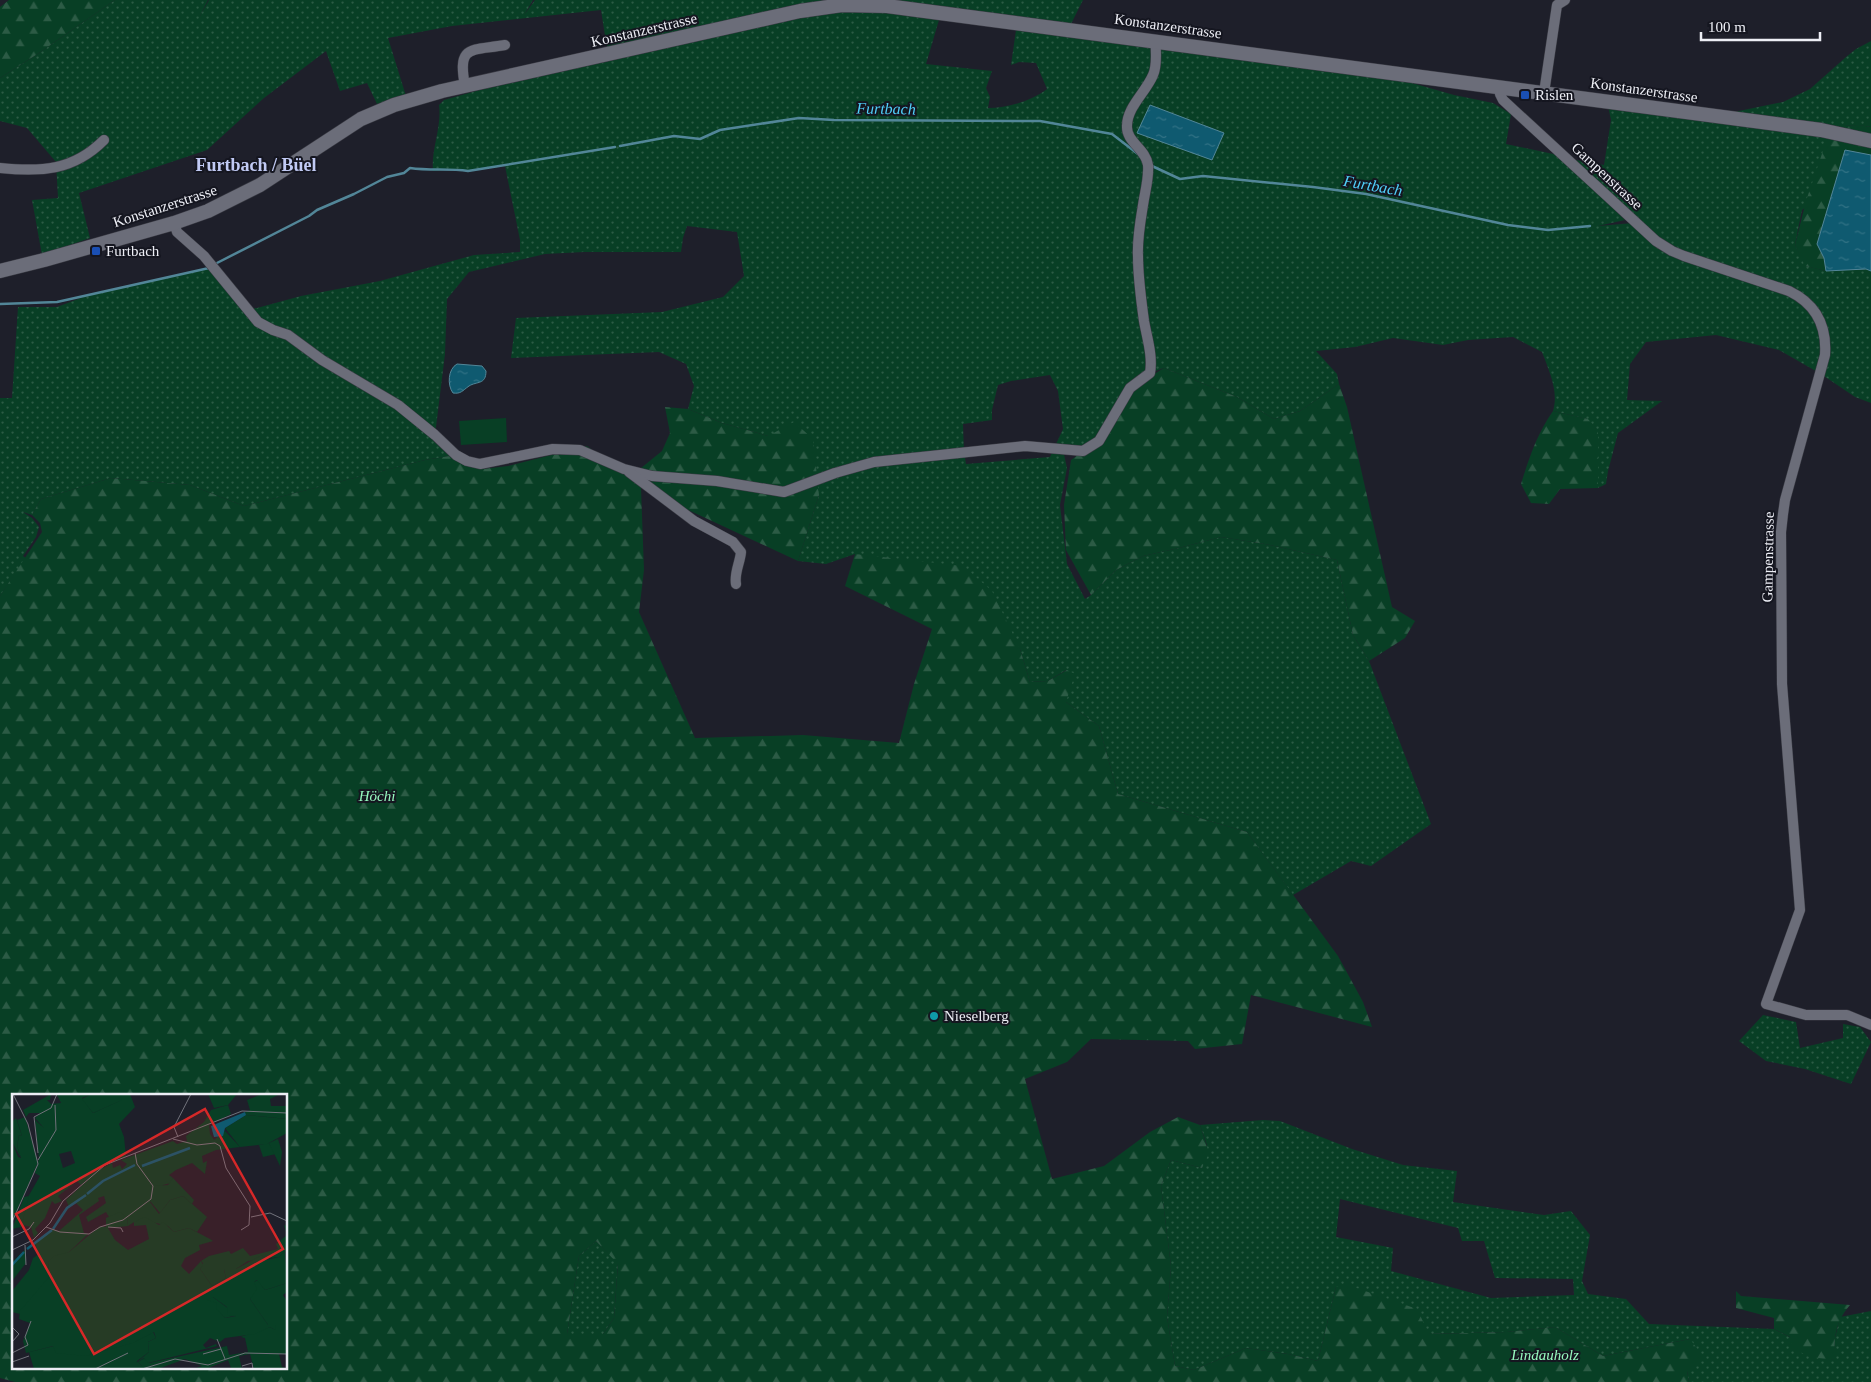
<svg xmlns="http://www.w3.org/2000/svg" width="1871" height="1382" font-family="Georgia,serif">
<style>
.grass{fill:url(#grass-dots);fill-rule:evenodd}
.forest{fill:url(#forest-firs);fill-rule:evenodd}
.pitch{fill:#083f25}
.water{fill:url(#water-ripples);stroke:#528698}
.lines{fill:none;stroke-linecap:round;stroke-linejoin:round}
.stream{stroke:#528698;stroke-width:2.5}
.minor-casing{stroke:#3a3b44;stroke-width:11}
.secondary-casing{stroke:#3a3b44;stroke-width:15}
.minor{stroke:#6b6d79;stroke-width:10}
.secondary{stroke:#6b6d79;stroke-width:14}
.transit-dot{fill:#1a4fb4;stroke:#151620;stroke-width:2}
.culture-dot{fill:#0f9aa8;stroke:#151620;stroke-width:2}
.labels{text-anchor:middle;stroke-width:4;stroke-linejoin:round;paint-order:stroke}
.street-label{font-size:15px;fill:#edeef5;stroke:#151620}
.poi-label{font-size:15px;fill:#edeef5;stroke:#151620;text-anchor:start}
.park-label{font-size:15px;font-style:italic;fill:#96f9bf;stroke:#151620}
.water-label{font-size:16px;font-style:italic;fill:#50d0fa;stroke:#151620}
.quarter-label{font-size:18px;font-weight:bold;fill:#c1caf4;stroke:#151620}
.inset-river{fill:none;stroke:#0f5a70;stroke-width:2.5}
.inset-road{fill:none;stroke:#71727b;stroke-width:1}
.view{fill:#d62828;fill-opacity:0.15;stroke:#d62828;stroke-width:2.5}
.inset-edge{fill:none;stroke:#edeef5;stroke-width:2.5}
</style>
<defs>
<pattern id="grass-dots" width="8" height="8" patternUnits="userSpaceOnUse" patternTransform="scale(1.25)"><rect width="8" height="8" fill="#083f25"/><path d="M2 2h.1M6 6h.1" fill="none" stroke="#2c5b45" stroke-width="1.8" stroke-linecap="round"/></pattern>
<pattern id="forest-firs" width="22" height="20" patternUnits="userSpaceOnUse" patternTransform="scale(1.25)"><rect width="22" height="20" fill="#083f25"/><path d="M5 1l3.5 6h-7zM16 11l3.5 6h-7z" fill="#2c5b45"/></pattern>
<pattern id="water-ripples" width="26" height="14" patternUnits="userSpaceOnUse" patternTransform="scale(1.25)"><rect width="26" height="14" fill="#0f5a70"/><path d="M2 4q2-2 4 0t4 0M15 11q2-2 4 0t4 0" fill="none" stroke="#327285"/></pattern>
</defs>
<rect width="100%" height="100%" fill="#1e1f2a"/>
<!-- grass -->
<g class="grass">
<path d="M115,0H208L200,16L209,0H533L524,15L535,0H890H877L608,55L601,10L452,26L388,38L406,96L377,104L367,83L340,91L326,51L264,98L207,150L79,193L90,238L42,255L32,200L58,198L56,162L27,128L0,121V78L39,53Z"/>
<path d="M893,0H1083L1070,26Z"/>
<path d="M840,12H884L939,20L926,64L992,71L986,88L990,97L988,108C1008,108 1031,101 1047,89L1036,63L1019,62L1011,65L1016,30L1405,81L1454,95L1493,103L1511,114L1506,144L1558,155L1625,220L1598,226L1633,223L1565,158L1604,165L1611,120L1607,101L1734,112L1783,102L1810,89L1846,57L1856,49L1871,41V127C1854,124 1839,126 1821,130L1831,136L1809,205L1802,210L1795,245L1806,266L1826,271L1866,269L1871,271V403L1855,397L1821,374L1779,350L1716,335L1646,342L1630,364L1627,400L1662,401L1618,433L1608,471L1606,484L1598,488L1596,429L1587,419L1553,411C1559,391 1549,371 1542,352L1513,337L1468,340L1443,345L1393,338L1355,347L1316,351L1337,374L1339,384L1300,411L1274,419L1237,397L1164,368L1150,373L1099,441L1083,451L1063,450L1067,468L1060,505L1067,564L1085,599L1091,595L1116,570L1143,556L1179,548L1221,537L1265,544L1337,560L1353,635L1369,661L1431,824L1371,866L1351,861L1293,895L1247,832L1118,794L1099,726L1066,702V670L1048,681L1030,682L1020,649L855,554L826,564L798,561L819,495L768,436L722,423L688,409L694,386L686,364L659,352L511,358L516,318L662,312L723,297L744,276L737,232L687,226L683,238L681,252H584L545,254L469,272L447,299L445,354L435,435L456,455L425,460L244,506L190,485L111,478L41,499L32,515L23,512L32,518L39,527L36,537L23,556L26,558L0,596V398H12L18,307H57L86,296L135,284L209,268L246,309L257,308L301,296L380,281L474,255L520,252V240L505,166L468,171L452,169L433,171C431,149 442,127 439,105L444,100L476,91L810,16ZM1050,375L1058,391L1063,429L1050,457L966,464L964,452L963,424L992,420V410L998,385L1011,381Z"/>
<path d="M1763,1015L1796,1022L1800,1048L1843,1038V1024L1860,1027L1871,1042L1851,1084L1805,1069L1766,1061L1739,1041Z"/>
<path d="M1263,1120L1280,1121L1352,1149L1403,1165L1457,1171L1453,1202L1544,1215L1571,1211L1590,1235L1582,1281L1588,1294L1626,1299L1649,1324L1774,1329L1833,1360L1835,1338L1840,1317L1871,1311V1382H1689L1687,1371L1690,1339L1603,1356L1555,1327L1507,1332L1428,1334L1336,1287L1318,1361L1288,1354L1246,1348L1194,1370L1175,1366L1167,1317L1171,1266L1161,1186L1171,1160L1202,1168L1207,1145L1200,1125ZM1340,1199L1458,1228L1462,1241H1484L1495,1278L1573,1279L1574,1295L1491,1298L1391,1271L1393,1248L1336,1237Z"/>
<path d="M596,1241L618,1263L614,1318L603,1334H567L579,1256Z"/>
</g>
<!-- forest -->
<g class="forest">
<path d="M9,0H115L39,53L0,78V7Z"/>
<path d="M1859,125L1871,127V155L1845,150L1817,244L1824,258L1826,271L1805,266L1795,245L1806,201L1826,142L1840,126Z"/>
<path d="M1164,368L1237,397L1274,419L1300,411L1339,384L1347,407L1392,607L1415,621L1405,638L1369,661L1353,635L1337,560L1265,544L1221,537L1179,548L1143,556L1116,570L1091,595L1066,550L1064,505L1071,460L1106,435L1131,388Z"/>
<path d="M665,407L688,409L722,423L768,436L794,422L813,439L819,495L798,561L641,488L644,570L639,612L695,738L803,735L899,743L914,684L932,629L845,586L855,554L963,566L992,591L1020,649L1030,682L1048,681L1067,670L1075,674L1066,702L1099,726L1118,794L1247,832L1338,956L1363,1002L1372,1027L1251,995L1242,1044L1195,1049L1188,1041L1091,1039L1067,1062L1025,1079L1052,1179L1104,1166L1150,1132L1178,1117L1200,1125L1209,1153L1202,1168L1171,1160L1161,1186L1171,1266L1167,1317L1175,1366L1194,1370L1246,1348L1288,1354L1318,1361L1336,1287L1345,1284L1417,1309L1429,1334L1507,1332L1555,1327L1603,1356L1690,1339L1704,1358L1687,1371L1689,1382H15L0,1378V596L42,532L40,523L32,515L41,499L111,478L190,485L244,506L425,460L456,455L483,469L508,466L587,446L630,477L662,451L670,433ZM14,1096H286V1368H14ZM596,1241L618,1264L614,1318L603,1334H567L579,1256Z"/>
<path d="M1553,411L1588,419L1598,431V488L1560,489L1549,504L1531,503L1521,484C1529,458 1537,434 1553,411Z"/>
<path d="M1736,1291L1741,1296L1850,1305C1834,1324 1835,1336 1834,1360L1810,1357L1792,1348L1790,1337L1774,1329V1318L1736,1308Z"/>
</g>
<!-- pitch -->
<path class="pitch" d="M506,418L507,442L461,445L459,421Z"/>
<!-- water -->
<g class="water">
<path d="M1150,105L1224,133L1212,160L1137,133Z"/>
<path d="M1845,150L1871,155V271L1866,269L1826,271L1824,258L1817,244Z"/>
<path d="M457,364L482,366L486,371C486,385 477,381 469,386C462,391 461,394 453,393C447,385 448,369 457,364Z"/>
</g>
<g class="lines">
<!-- stream -->
<g class="stream">
<path d="M620,146L674,136L700,139L720,130L799,118L834,120L1040,121L1112,134L1138,154"/>
<path d="M1152,166L1180,179L1203,176L1313,187L1366,194L1508,225L1548,230L1590,226"/>
<path d="M215,264L309,216L317,210L354,194L387,177L404,173L410,168C430,171 449,168 468,171L615,147"/>
<path d="M0,304L57,302L209,268"/>
</g>
<defs>
<g id="minor">
<path d="M465,86C457,44 471,51 505,45"/>
<path d="M1501,87L1500,94L1503,100L1656,241L1672,251L1684,256L1789,291C1816,304 1827,326 1825,355L1785,500L1783,514L1781,532L1782,684L1800,910L1766,1004L1806,1015H1847L1871,1025"/>
<path d="M1544,93L1557,5L1565,0"/>
<path d="M0,168C41,172 73,171 104,140"/>
<path d="M174,223L177,232L204,256L258,322L273,330L288,335L322,360L398,405L435,435L456,455L467,461L480,464L553,449L580,450L624,469L652,476L717,481L784,492L835,473L874,462L1025,446L1083,451L1099,441L1130,388L1150,373C1153,356 1147,338 1144,321C1141,299 1138,278 1138,256C1137,237 1141,218 1144,199C1146,188 1149,176 1148,165C1146,149 1126,142 1127,126C1127,107 1146,92 1153,75C1158,64 1155,53 1156,41"/>
<path d="M629,472L694,521L733,542L741,552C740,563 734,573 736,584"/>
</g>
<path id="secondary" d="M0,271L44,260L174,223L208,211L260,185L361,119L394,105L442,91L800,11L842,5L887,6L1821,130L1871,141"/>
</defs>
<!-- minor casing -->
<use href="#minor" class="minor-casing"/>
<!-- secondary casing -->
<use href="#secondary" class="secondary-casing"/>
<!-- minor -->
<use href="#minor" class="minor"/>
<!-- secondary -->
<use href="#secondary" class="secondary"/>
</g>
<!-- markers -->
<g class="transit-dot">
<rect x="1520" y="90" width="10" height="10" rx="2.5"/>
<rect x="91" y="246" width="10" height="10" rx="2.5"/>
</g>
<circle class="culture-dot" cx="934" cy="1016" r="5"/>
<g class="labels">
<!-- street labels -->
<g class="street-label">
<text transform="translate(1168 26) rotate(8)" y="5">Konstanzerstrasse</text>
<text transform="translate(644 30) rotate(-13)" y="5">Konstanzerstrasse</text>
<text transform="translate(1644 90) rotate(8)" y="5">Konstanzerstrasse</text>
<text transform="translate(1607 176) rotate(43)" y="5">Gampenstrasse</text>
<text transform="translate(165 206) rotate(-18)" y="5">Konstanzerstrasse</text>
<text transform="translate(1768 557) rotate(-89)" y="5">Gampenstrasse</text>
</g>
<!-- poi labels -->
<g class="poi-label">
<text x="1535" y="100">Rislen</text>
<text x="106" y="256">Furtbach</text>
<text x="944" y="1021">Nieselberg</text>
</g>
<!-- park labels -->
<g class="park-label">
<text x="377" y="801">Höchi</text>
<text x="1545" y="1360">Lindauholz</text>
</g>
<!-- water labels -->
<g class="water-label">
<text transform="translate(886 108) rotate(1)" y="6">Furtbach</text>
<text transform="translate(1373 185) rotate(10)" y="6">Furtbach</text>
</g>
<!-- quarter labels -->
<g class="quarter-label">
<text x="256" y="171">Furtbach / Büel</text>
</g>
</g>
<!-- overview -->
<g transform="translate(12 1094)">
<rect width="275" height="275" fill="#1e1f2a"/>
<path d="M39,0L38,6H35L39,10L49,9L45,1L79,0L70,4L81,19L107,7V0H118L123,13L107,30L112,43L114,63L93,71L69,91L65,87L46,102L50,107L43,110L40,107L33,124L23,135L26,139L22,144L19,133L7,130L16,103L28,82L23,79L27,65L23,26L32,34L23,24L28,19H17L14,23L11,16ZM59,57L63,69L51,74L47,60ZM250,0H268L258,5L259,12H274L275,25L234,21L233,18L238,16L235,6ZM216,11L219,20L197,31L198,40L202,46L213,37L228,53L204,56L190,62L191,69L195,67L193,80L180,69L164,76L157,81L161,84L159,89L151,91L138,108L147,120L158,106L171,102L195,123L185,138L177,134L162,138L156,132L144,129L122,128L116,132L115,124L97,123L94,118L76,128L74,123L94,109L92,102L86,104L87,107L67,121L72,139L76,140L57,158L36,168L37,183L29,195L8,220L0,218V197L17,176L21,164L27,160L23,150L40,135L47,137L71,116L64,109L57,113L54,106L87,76L100,69L101,74L108,71L110,75L115,70L109,66L161,47L165,50L175,47L174,42L192,28L199,16ZM13,23L26,68L0,129V48L6,63L9,64L5,52L7,41L10,42L5,26ZM257,49L264,60L251,63L247,51ZM272,131L275,132V160L273,157L267,163L236,167L224,175L212,176L214,184L200,192L188,175L191,169L189,167L197,162L217,157L219,160L231,154L238,162L266,155L264,150L275,141ZM14,155V169L0,187V168ZM246,186L253,196L275,189V198L271,201L275,207V260H267L270,273L274,274L242,275L238,260L227,262L230,275L219,274L216,266L194,275H182L190,272L173,265L146,275H127L130,272L126,268L133,264L137,269L215,252L217,261L236,258L233,244L229,243L231,242L258,233L263,236L256,231L238,205L242,188ZM197,203H201L225,221L213,224L194,206ZM141,238L144,244L136,248L137,258L125,267L124,275H22L17,258L42,252L80,260L122,248Z" fill="#083f25" fill-rule="evenodd"/>
<path d="M79,0H107L110,6L81,19L70,5ZM196,0H225L216,11L202,14ZM234,21L275,25V39L255,50L228,53L213,34ZM4,24L10,42L7,41L5,52L9,64L0,48V28ZM161,84L182,106L180,110L171,102L158,106L148,119L138,107L143,92L156,91ZM17,102L9,133L0,135L12,103ZM108,118L115,124L116,132L96,134L103,146L116,156L137,145L134,131L122,132V128L133,123L147,131L151,128L162,138L177,134L198,145L201,147L187,151L188,156L173,164L169,172L177,180L189,167L191,171L188,175L200,192L214,184L212,175H224L250,161L254,166L267,163L273,157L275,189L253,196L245,186L242,188L245,195L238,205L256,231H263L264,236L258,233L243,240L213,244L208,248L198,244L191,251L194,254L204,250L205,252L136,269L132,264L126,268L131,273L127,275H124V269L137,258L136,248L144,244L142,238L121,249L74,262L44,259L41,252L14,259L11,247L18,229L7,225L8,217L37,183L36,168L42,162L57,158L88,132L94,133V124ZM201,203L215,213L216,221L224,222L213,224L204,214L205,209L195,206Z" fill="#083f25" fill-rule="evenodd"/>
<path d="M266,45L270,58L268,72L257,49Z" fill="#083f25"/>
<path d="M233,18L234,21L213,34L211,42L202,43L199,32Z" fill="#0f5a70"/>
<path class="inset-river" d="M130,72L178,54M75,100L91,87L123,71M41,135L55,114L74,101M15,155L40,136M0,171L12,158"/>
<path class="inset-road" d="M166,43L162,33L179,0M161,45L185,51L203,49L208,52L214,74L238,112L237,131L229,136M26,59L22,23L39,14L45,0M26,66L44,36L43,11M239,123L258,119L275,127M0,128L26,70L16,30L1,0M34,133L48,138L77,140L88,133L111,126L139,105L141,92L125,70L123,59M96,133L109,134L111,138M0,143L17,135L22,128M13,151L14,171M0,156L21,146L38,129L51,107L93,71L230,17L275,19M0,233L7,240L0,248M205,245L213,265M0,259L16,251L13,243L19,227M191,260L209,255M0,268L17,262M230,272L240,269L241,275M83,275L116,259M130,275L163,265L196,271L233,259L275,260"/>
<path class="view" d="M193,15L271,155L82,260L4,120Z"/>
<rect width="275" height="275" class="inset-edge"/>
</g>
<!-- scale -->
<path d="M1701 32v8h119v-8" fill="none" stroke="#edeef5" stroke-width="2.5"/>
<text x="1708" y="32" font-size="15" fill="#edeef5" stroke="#151620" stroke-width="4" paint-order="stroke">100 m</text>
</svg>
